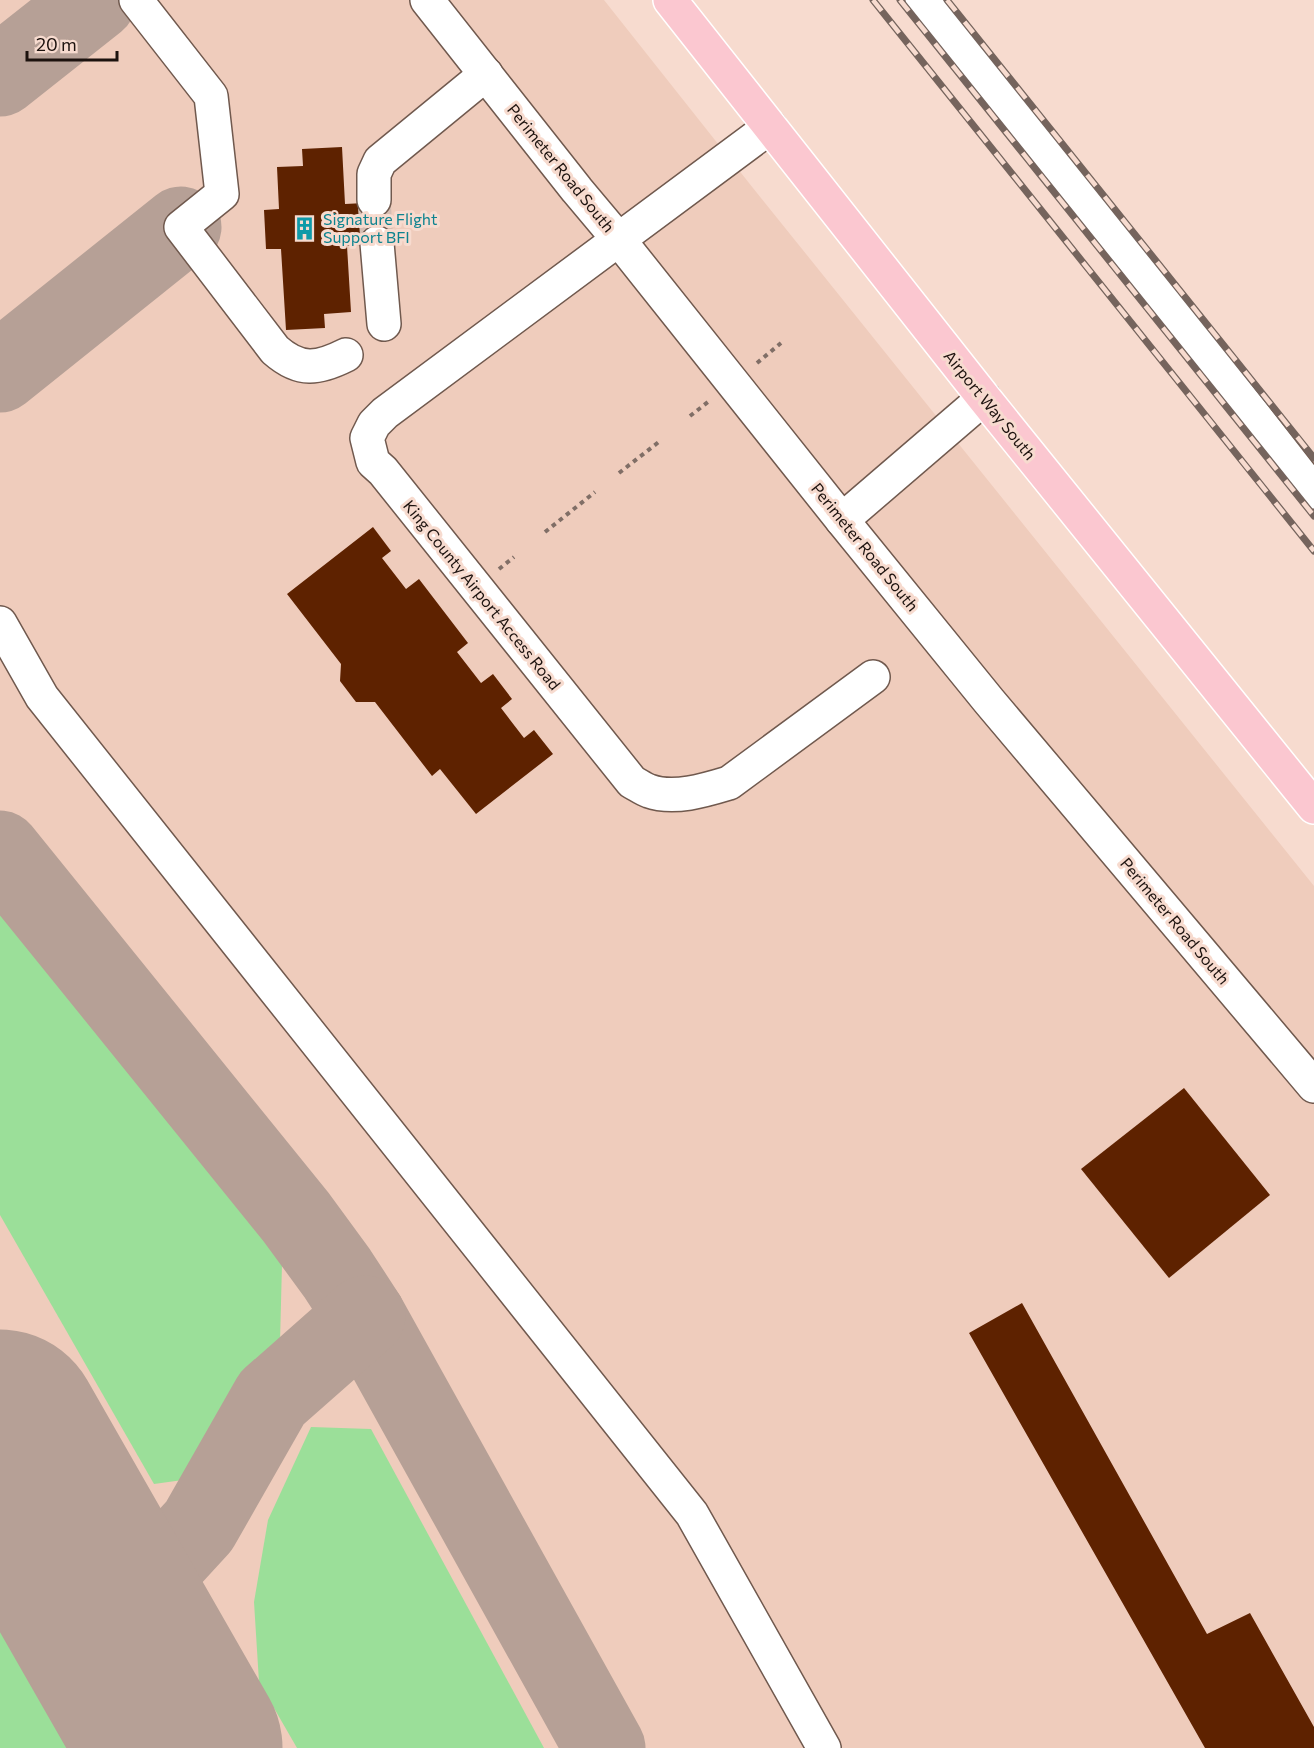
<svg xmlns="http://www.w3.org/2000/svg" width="1314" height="1748" font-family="Commissioner,sans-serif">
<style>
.built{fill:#efccbc}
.green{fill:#9bdf99}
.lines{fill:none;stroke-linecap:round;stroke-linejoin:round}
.taxiway{stroke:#b6a096;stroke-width:81}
.runway{stroke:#b6a096;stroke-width:201}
.building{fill:#5e2200}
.minor-tunnel{stroke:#d6bdb2;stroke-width:33;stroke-dasharray:33 16;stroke-linecap:butt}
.minor-casing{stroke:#70594e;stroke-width:36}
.major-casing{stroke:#fff;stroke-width:36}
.path{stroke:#806e66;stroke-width:4;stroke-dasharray:4.5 4.5;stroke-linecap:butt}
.minor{stroke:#fff;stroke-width:33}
.major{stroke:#fbc7d0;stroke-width:33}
.rail-casing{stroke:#75645d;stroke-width:7}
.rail{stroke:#f7dbcf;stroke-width:4.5;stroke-dasharray:14;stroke-linecap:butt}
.labels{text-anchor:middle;stroke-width:6;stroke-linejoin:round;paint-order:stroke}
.street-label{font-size:16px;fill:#1c120e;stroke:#f7dbcf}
.culture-label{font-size:16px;fill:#0d838f;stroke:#f7dbcf;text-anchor:start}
</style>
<rect width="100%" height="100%" fill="#f7dbcf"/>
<!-- built -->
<path class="built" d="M0,0H604L749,183L1314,886V1748H0Z"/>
<!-- green -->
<g class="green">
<path d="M0,905L248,1209L282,1264L280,1342L220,1444L190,1479L154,1484L0,1215Z"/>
<path d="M311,1427L371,1429L544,1748H297L259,1682L254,1602L268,1520Z"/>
<path d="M0,1604L84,1748H0Z"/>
</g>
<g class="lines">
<!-- taxiway -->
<g class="taxiway">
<path d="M0,76L96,0"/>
<path d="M0,372L181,227"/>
<path d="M0,851L296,1217L337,1273L365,1316L605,1748"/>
<path d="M110,1623L199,1526L272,1398L365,1316"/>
</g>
<!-- runway -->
<path class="runway" d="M0,1430L182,1748"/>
</g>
<!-- building -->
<g class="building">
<path d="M342,147L345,204L384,202L387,243L347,246L351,312L324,314L325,328L286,330L281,249H266L264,210L279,209L277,167L303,166L302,149Z"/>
<path d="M373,527L391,551L382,558L406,589L419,579L468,643L457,652L481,683L493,674L512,699L501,708L524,738L534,730L553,754L476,814L440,769L432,776L375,702H356L340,681L341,664L287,594Z"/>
<path d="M1184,1088L1270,1195L1169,1278L1081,1169Z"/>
<path d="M1022,1303L1207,1634L1250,1613L1314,1727V1748H1205L969,1333Z"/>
</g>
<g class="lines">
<!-- minor-tunnel -->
<path class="minor-tunnel" d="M374,200L377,243"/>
<defs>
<g id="minor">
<path d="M136,0L211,96L222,194L181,227L275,350C300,372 318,369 346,355"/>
<path d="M427,0L577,190L619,240L842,520L989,701L1314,1086"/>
<path d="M922,0L1172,310L1314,492"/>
<path d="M770,127L385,413L374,424L367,438L373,462L383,471L632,782C638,785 643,789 649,791C674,800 706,790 729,783L873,677"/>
<path d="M374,200V174L380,161L486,74"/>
<path d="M377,243L384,324"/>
<path d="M842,520L984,398"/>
<path d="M0,623L42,697L692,1514L824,1748"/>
</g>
<path id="major" d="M670,0L984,398L1314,807"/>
</defs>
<!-- minor casing -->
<use href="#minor" class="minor-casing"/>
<!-- major casing -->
<use href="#major" class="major-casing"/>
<!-- path -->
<g class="path">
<path d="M757,363L781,343"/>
<path d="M690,416L708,402"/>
<path d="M619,473L660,441"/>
<path d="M545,532L595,492"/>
<path d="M499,569L514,557"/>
</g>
<!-- minor -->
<use href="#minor" class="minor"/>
<!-- major -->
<use href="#major" class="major"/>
<defs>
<g id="rail">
<path d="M873,0L1314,551"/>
<path d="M900,0L1314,516"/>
<path d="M947,0L1314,458"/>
</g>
</defs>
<!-- rail casing -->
<use href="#rail" class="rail-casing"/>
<!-- rail -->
<use href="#rail" class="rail"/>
</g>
<!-- icons -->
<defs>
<symbol id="building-bare" viewBox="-9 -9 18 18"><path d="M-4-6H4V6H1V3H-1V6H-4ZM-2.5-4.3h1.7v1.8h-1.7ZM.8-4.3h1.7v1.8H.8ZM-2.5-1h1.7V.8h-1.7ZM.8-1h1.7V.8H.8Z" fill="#0f9aa8" stroke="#f7dbcf" stroke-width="2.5" paint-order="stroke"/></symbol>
</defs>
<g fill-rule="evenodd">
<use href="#building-bare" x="288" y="212" width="33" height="33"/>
</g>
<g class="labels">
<!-- street labels -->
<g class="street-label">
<text transform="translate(561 168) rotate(51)" y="6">Perimeter Road South</text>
<text transform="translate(990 405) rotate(51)" y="6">Airport Way South</text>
<text transform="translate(865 547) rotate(51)" y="6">Perimeter Road South</text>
<text transform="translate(482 595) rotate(51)" y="6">King County Airport Access Road</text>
<text transform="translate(1175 921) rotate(50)" y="6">Perimeter Road South</text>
</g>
<!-- culture labels -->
<g class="culture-label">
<text x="323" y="225">Signature Flight<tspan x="323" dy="18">Support BFI</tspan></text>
</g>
</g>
<!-- scale -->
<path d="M27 51v9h90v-9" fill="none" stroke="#1c120e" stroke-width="3"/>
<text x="36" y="51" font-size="18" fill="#1c120e" stroke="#f7dbcf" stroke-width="4.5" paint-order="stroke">20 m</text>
</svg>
